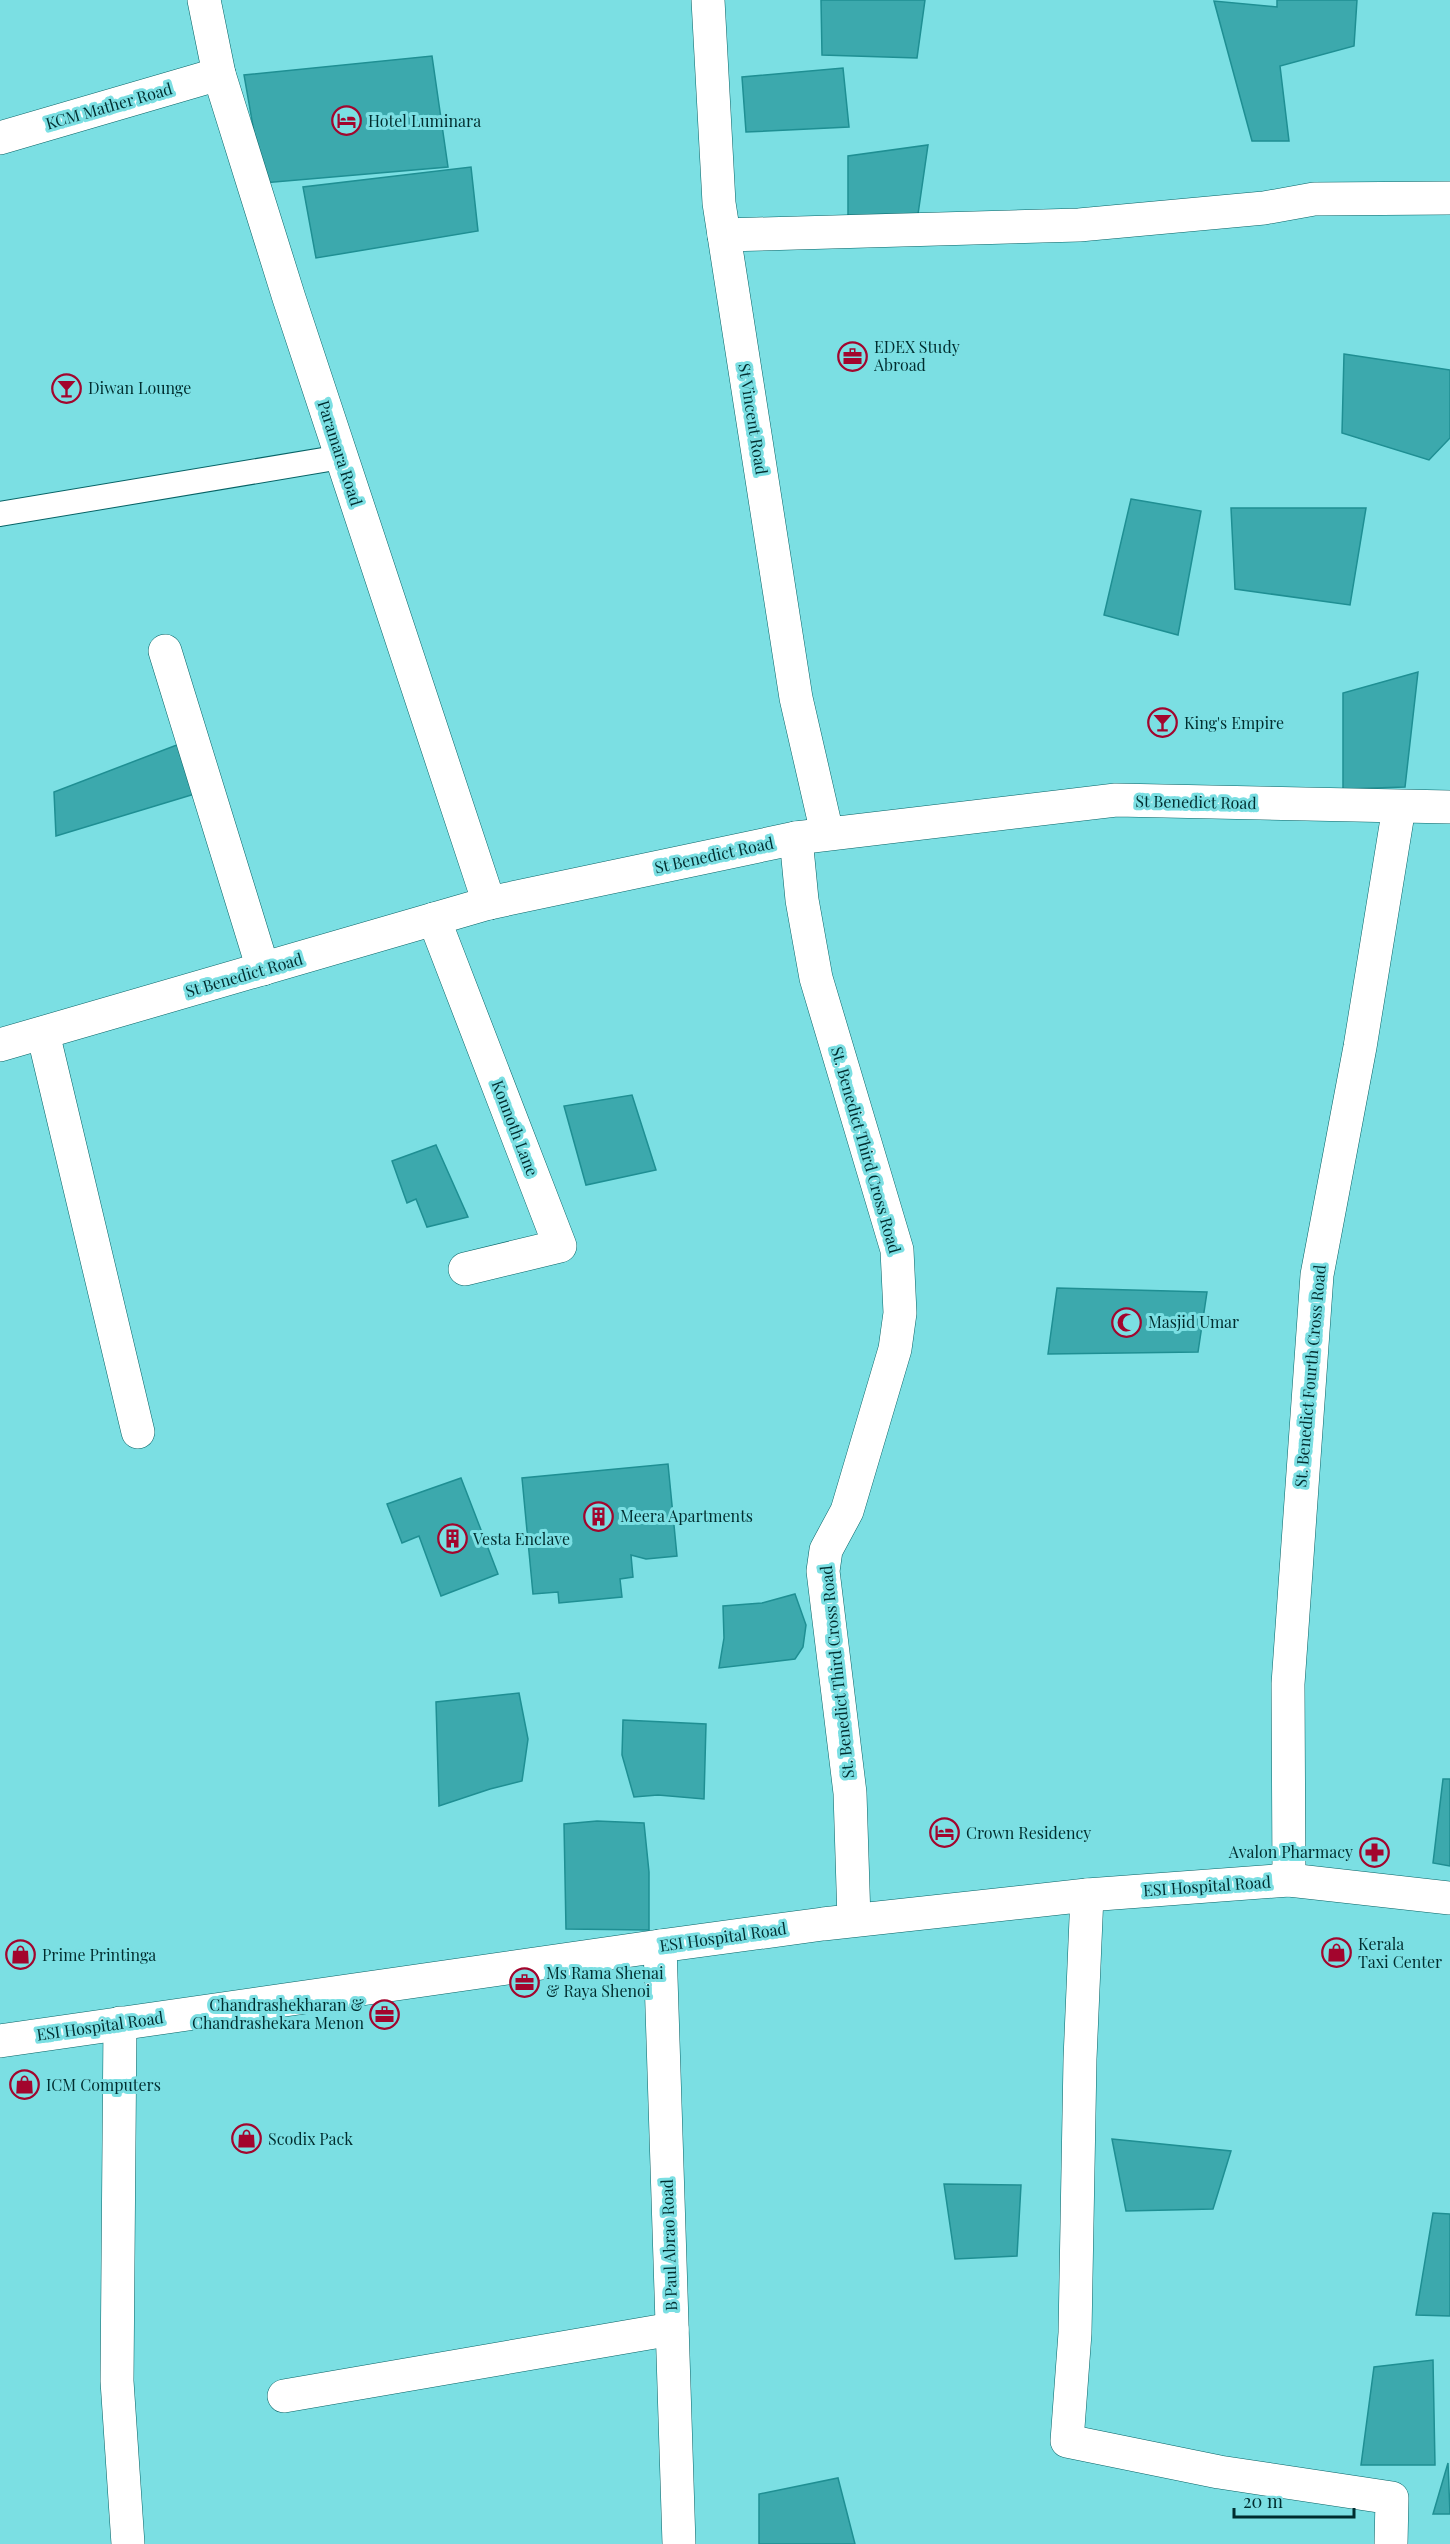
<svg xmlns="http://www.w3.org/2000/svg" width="1450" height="2544" font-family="'Playfair Display',serif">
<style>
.building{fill:#3ca9ad;stroke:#1f8f93;stroke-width:1.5}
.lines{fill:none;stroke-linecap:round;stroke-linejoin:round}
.lane-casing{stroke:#076366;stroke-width:26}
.street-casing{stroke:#076366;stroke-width:34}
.lane{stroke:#fff;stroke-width:24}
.street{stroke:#fff;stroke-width:33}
.labels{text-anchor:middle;stroke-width:6;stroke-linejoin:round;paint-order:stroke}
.street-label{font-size:16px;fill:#002d2f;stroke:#7bdfe3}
.poi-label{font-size:16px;fill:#002d2f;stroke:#7bdfe3;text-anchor:start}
</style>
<rect width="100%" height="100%" fill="#7bdfe3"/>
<!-- building -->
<g class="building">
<path d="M821,0H925L917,58L822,55Z"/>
<path d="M1277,0H1357L1354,46L1280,66L1289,141H1252L1214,1L1277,7Z"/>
<path d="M432,56L448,167L263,183L244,75Z"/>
<path d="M843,68L849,127L746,132L742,77Z"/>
<path d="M928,145L916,228L848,224V156Z"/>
<path d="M471,167L478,231L316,258L303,187Z"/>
<path d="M1344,354L1450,370V438L1429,460L1342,433Z"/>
<path d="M1131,499L1201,511L1178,635L1104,615Z"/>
<path d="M1231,508H1366L1350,605L1235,589Z"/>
<path d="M1418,672L1405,787L1343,789V693Z"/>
<path d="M182,743L198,793L56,836L54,792Z"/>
<path d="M632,1095L656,1170L586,1185L564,1106Z"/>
<path d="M436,1145L468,1217L427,1227L416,1199L407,1203L392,1161Z"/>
<path d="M1057,1288L1207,1292L1198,1352L1048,1354Z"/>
<path d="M668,1464L677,1556L646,1559L631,1555L633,1577L620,1579L622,1597L559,1603L558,1592L533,1594L522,1478Z"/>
<path d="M461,1478L498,1574L441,1596L419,1536L402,1543L387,1504Z"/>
<path d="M795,1594L806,1625L803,1647L795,1659L719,1668L724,1638L723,1606L762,1603Z"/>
<path d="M519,1693L528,1739L522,1781L490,1789L439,1806L436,1702Z"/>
<path d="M623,1720L706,1724L704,1799L658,1795L634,1797L622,1755Z"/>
<path d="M1443,1779H1450V1866L1433,1863Z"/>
<path d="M597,1821L644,1823L649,1872V1930L566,1929L564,1824Z"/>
<path d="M1112,2139L1231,2151L1213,2209L1126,2211Z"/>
<path d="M944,2184L1021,2185L1017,2256L955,2259Z"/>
<path d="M1433,2213L1450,2214V2316L1416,2315Z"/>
<path d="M1433,2360L1435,2465H1361L1374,2367Z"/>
<path d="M1448,2463L1450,2514H1433Z"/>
<path d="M838,2478L855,2544H759V2494Z"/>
</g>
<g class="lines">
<defs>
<path id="lane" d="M0,514L341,457"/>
<g id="street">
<path d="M204,0L219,74L289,298L489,903"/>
<path d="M708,0L719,203L796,698L827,833"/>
<path d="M0,138L219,74"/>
<path d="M724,235L1079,225L1264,208L1314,199L1450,198"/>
<path d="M165,651L263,969"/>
<path d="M796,838L802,900L816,978L897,1250L900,1313L895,1349L847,1511L826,1550L823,1571L850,1793L854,1920"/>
<path d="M434,919L560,1246L465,1269"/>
<path d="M43,1033L138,1432"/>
<path d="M0,1045L489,903L796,838L1116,800L1450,807"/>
<path d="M1289,1880L1288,1684L1317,1275L1360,1047L1399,807"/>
<path d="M1087,1895L1080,2059L1075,2333L1067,2441L1219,2472L1392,2498L1391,2544"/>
<path d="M660,1946L679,2544"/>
<path d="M120,2023L117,2381L128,2544"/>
<path d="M0,2041L660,1946L823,1924L1087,1895L1289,1880L1450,1898"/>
<path d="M284,2396L672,2329"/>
</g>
</defs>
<!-- lane casing -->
<use href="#lane" class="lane-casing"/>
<!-- street casing -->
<use href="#street" class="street-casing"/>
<!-- lane -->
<use href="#lane" class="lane"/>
<!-- street -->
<use href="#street" class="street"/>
</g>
<!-- icons -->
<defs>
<symbol id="hotel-ring" viewBox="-11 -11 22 22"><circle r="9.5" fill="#7bdfe3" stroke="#a3052d" stroke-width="1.5"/><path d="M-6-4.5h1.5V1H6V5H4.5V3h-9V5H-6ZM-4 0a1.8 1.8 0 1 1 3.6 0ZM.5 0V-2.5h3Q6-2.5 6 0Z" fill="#a3052d"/></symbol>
<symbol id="office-ring" viewBox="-11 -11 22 22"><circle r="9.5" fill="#7bdfe3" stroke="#a3052d" stroke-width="1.5"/><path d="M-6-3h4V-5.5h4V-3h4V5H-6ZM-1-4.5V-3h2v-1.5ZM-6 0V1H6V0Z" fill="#a3052d"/></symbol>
<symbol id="bar-ring" viewBox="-11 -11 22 22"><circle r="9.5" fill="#7bdfe3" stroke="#a3052d" stroke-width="1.5"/><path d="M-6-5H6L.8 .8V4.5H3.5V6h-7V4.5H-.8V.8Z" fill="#a3052d"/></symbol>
<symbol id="mosque-ring" viewBox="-11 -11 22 22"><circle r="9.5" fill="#7bdfe3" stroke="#a3052d" stroke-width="1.5"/><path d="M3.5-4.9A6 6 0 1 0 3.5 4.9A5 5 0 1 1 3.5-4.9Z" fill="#a3052d"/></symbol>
<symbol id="building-ring" viewBox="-11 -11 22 22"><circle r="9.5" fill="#7bdfe3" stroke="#a3052d" stroke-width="1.5"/><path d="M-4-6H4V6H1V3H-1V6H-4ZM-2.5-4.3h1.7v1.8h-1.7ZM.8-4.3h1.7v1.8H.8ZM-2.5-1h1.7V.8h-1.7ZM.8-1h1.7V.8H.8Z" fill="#a3052d"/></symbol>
<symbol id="pharmacy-ring" viewBox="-11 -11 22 22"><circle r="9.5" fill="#7bdfe3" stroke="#a3052d" stroke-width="1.5"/><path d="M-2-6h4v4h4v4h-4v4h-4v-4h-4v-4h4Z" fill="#a3052d"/></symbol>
<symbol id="shop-ring" viewBox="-11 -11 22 22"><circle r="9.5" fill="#7bdfe3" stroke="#a3052d" stroke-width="1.5"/><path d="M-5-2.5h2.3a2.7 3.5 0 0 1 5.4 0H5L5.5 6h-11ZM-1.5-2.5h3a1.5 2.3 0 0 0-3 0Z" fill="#a3052d"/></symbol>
</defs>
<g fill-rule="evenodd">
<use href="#hotel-ring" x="330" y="104" width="33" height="33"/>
<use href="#office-ring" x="836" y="340" width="33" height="33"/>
<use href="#bar-ring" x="50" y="372" width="33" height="33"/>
<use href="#bar-ring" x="1146" y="706" width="33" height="33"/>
<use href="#mosque-ring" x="1110" y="1306" width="33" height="33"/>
<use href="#building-ring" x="582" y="1500" width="33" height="33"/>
<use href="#building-ring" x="436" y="1522" width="33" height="33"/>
<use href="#hotel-ring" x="928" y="1816" width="33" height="33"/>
<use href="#pharmacy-ring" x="1358" y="1836" width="33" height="33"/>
<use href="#shop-ring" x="1320" y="1936" width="33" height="33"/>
<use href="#shop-ring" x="4" y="1938" width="33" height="33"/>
<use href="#office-ring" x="508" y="1966" width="33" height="33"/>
<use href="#office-ring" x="368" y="1998" width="33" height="33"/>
<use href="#shop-ring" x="8" y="2068" width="33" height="33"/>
<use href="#shop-ring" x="230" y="2122" width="33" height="33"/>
</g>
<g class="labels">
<!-- street labels -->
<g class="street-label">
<text transform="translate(109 106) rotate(-16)" y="6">KCM Mather Road</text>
<text transform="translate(753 419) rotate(81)" y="6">St Vincent Road</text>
<text transform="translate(340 453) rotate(72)" y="6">Paramara Road</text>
<text transform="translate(1196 802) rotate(1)" y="6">St Benedict Road</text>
<text transform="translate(714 855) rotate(-12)" y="6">St Benedict Road</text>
<text transform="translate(244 975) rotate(-16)" y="6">St Benedict Road</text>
<text transform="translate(515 1128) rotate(69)" y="6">Konnoth Lane</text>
<text transform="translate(866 1150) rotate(74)" y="6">St. Benedict Third Cross Road</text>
<text transform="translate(1310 1376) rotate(-85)" y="6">St. Benedict Fourth Cross Road</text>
<text transform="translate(837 1672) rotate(-96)" y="6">St. Benedict Third Cross Road</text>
<text transform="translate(1207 1886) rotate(-4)" y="6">ESI Hospital Road</text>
<text transform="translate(723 1937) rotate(-8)" y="6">ESI Hospital Road</text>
<text transform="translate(100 2026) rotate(-8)" y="6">ESI Hospital Road</text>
<text transform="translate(669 2245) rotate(-92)" y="6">B Paul Abrao Road</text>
</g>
<!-- poi labels -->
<g class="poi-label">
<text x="368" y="127">Hotel Luminara</text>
<text x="874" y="353">EDEX Study<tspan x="874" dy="18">Abroad</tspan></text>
<text x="88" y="394">Diwan Lounge</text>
<text x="1184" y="729">King's Empire</text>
<text x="1148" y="1328">Masjid Umar</text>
<text x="620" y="1522">Meera Apartments</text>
<text x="473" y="1545">Vesta Enclave</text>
<text x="966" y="1839">Crown Residency</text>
<text x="1353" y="1858" text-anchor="end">Avalon Pharmacy</text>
<text x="1358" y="1950">Kerala<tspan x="1358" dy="18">Taxi Center</tspan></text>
<text x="42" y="1961">Prime Printinga</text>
<text x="546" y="1979">Ms Rama Shenai<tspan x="546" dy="18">&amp; Raya Shenoi</tspan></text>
<text x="364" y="2011" text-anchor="end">Chandrashekharan &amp;<tspan x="364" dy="18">Chandrashekara Menon</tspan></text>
<text x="46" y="2091">ICM Computers</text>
<text x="268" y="2145">Scodix Pack</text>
</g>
</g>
<!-- scale -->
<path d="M1234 2508v9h120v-9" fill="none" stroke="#002d2f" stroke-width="3"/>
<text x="1243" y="2508" font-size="18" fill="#002d2f" stroke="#7bdfe3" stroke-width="4.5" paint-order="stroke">20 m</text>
</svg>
